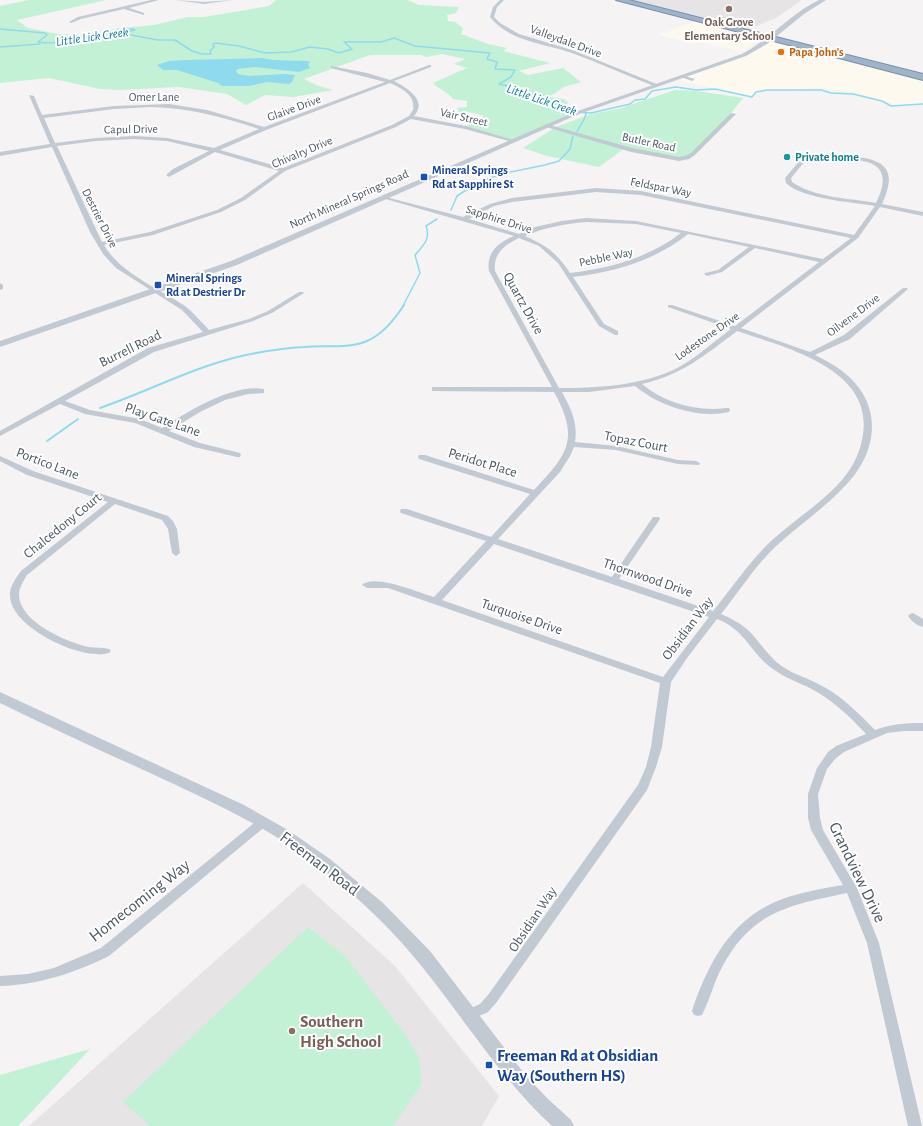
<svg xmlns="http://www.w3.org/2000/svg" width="923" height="1126" font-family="'Alegreya Sans',sans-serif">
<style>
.commercial{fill:#fdf9ef}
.education{fill:#e6e4e5}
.green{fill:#c3f1d5}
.water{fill:#90daee}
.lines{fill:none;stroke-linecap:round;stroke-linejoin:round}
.stream-far1{stroke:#90daee;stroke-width:1.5}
.stream{stroke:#90daee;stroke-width:2}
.trunk-casing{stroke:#7690ad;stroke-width:2}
.minor{fill:#c1cad2;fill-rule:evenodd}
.tertiary{fill:#c1cad2;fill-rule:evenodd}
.trunk{fill:#9fb4c9;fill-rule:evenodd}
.education-dot{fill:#8d6e63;stroke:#fff;stroke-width:1.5}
.food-dot{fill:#e8710a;stroke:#fff;stroke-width:1.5}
.culture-dot{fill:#0f9aa8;stroke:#fff;stroke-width:1.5}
.transit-dot{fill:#1a4fb4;stroke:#fff;stroke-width:1.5}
.labels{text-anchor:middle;stroke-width:4;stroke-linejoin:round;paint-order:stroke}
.far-education-label{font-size:12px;font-weight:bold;fill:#785e54;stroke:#fff}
.far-street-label{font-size:12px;fill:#4a5661;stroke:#fff}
.far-food-label{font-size:12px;font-weight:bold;fill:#c56008;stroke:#fff;text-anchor:start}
.far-culture-label{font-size:12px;font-weight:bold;fill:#0d838f;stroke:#fff;text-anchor:start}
.far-transit-label{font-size:12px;font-weight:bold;fill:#164399;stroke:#fff;text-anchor:start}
.far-water-label{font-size:13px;font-style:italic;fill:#0c7c9b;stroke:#fff}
.street-label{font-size:14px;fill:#4a5661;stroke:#fff}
.near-street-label{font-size:17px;fill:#4a5661;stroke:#fff}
.near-education-label{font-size:17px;font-weight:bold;fill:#785e54;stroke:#fff;text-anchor:start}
.near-transit-label{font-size:17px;font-weight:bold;fill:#164399;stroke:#fff;text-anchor:start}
</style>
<rect width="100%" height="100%" fill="#f5f3f3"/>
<!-- commercial -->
<g class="commercial">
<path d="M696,21L758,37L759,38L743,52L701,42L695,44L659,35Z"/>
<path d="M770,40L923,79V102L900,106L857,93L822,88L767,90L756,92L752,97H749L678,80L748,55Z"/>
</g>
<!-- education -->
<g class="education">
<path d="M631,0H802L776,18L749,29Z"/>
<path d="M303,883L395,966L499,1096L482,1126H29Z"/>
</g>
<!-- green -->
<g class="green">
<path d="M29,0H106L17,20L28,28L58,34L87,35L121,28L154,25L188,17H204L269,6L276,0H407L419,5L459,7L456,13L447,15L448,21L455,22L463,28L461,34L488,44L507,48L503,51L550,63L519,71L528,75L563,68L581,82L564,87L549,97L564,99L569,103L562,107L576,113L511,141L465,127L485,116L465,111L456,118L451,117L459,111L457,108L467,107V101L453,99C448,92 440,90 433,83L467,68L454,64L465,59L442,54L426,57L421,55H370L304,79L316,85L333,90L293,97L265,95L246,105L227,94L179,87L119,90L100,89L49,78L0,83V6Z"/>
<path d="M675,90L697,91L743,98C726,120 706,142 684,159L625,148L599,167L547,156L523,148L556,127L591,114L618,109Z"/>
<path d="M308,927L345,956L402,1030L419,1057L422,1084L393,1126H150L123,1102Z"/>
<path d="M90,1049L23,1121L18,1126H0V1075Z"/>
</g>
<!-- water -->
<path class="water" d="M262,58L273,60L308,61L310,62L308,64L310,68L299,72L255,67L238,69L236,71L238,74L249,76L284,74L295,75L292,82L289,84L267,82L249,86H222L218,83L177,70H163L157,65L169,61L187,60Z"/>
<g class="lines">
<!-- stream-far1 -->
<g class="stream-far1">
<path d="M0,29L45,33L47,35L38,42C71,47 100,29 133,29L135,30L126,32V34L158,40H175L192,51L202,54H211L210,51L214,47L213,44L216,43L239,46L265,53L291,52L310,47L328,49L339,53L352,49L344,42H381L394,38L415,46L490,53L487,59L497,62L495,69L515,70L511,77L499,84L525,90L530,96L564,106L575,112L591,113L630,104L635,100L645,99L652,91L676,87L696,90L715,89L752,97L756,92L767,90H821L831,93L853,94L882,101L891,106L923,104"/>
<path d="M0,47L40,44"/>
<path d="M577,132C580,124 585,121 586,113"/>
<path d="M451,210L457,196L477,183L501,174L545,165L559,161L570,149L573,136"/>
<path d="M403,306L420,273L415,255C423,246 431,239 426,226L437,219"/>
</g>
<!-- stream -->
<g class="stream">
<path d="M100,408C149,391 195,366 246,355C265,351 284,348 304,347C324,345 348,349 367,341C383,334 395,319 404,305"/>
<path d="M47,441L78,419"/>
</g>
<defs>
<path id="trunk" d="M616,0H629L923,74V80Z"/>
</defs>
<!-- trunk casing -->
<use href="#trunk" class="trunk-casing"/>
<!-- minor -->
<g class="minor">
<path d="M151,0H159L129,8L144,13V15L124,9L81,19L71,23L69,22L78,17Z"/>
<path d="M175,0L204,2L233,0L204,4Z"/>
<path d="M500,0H504L497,7L494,17L500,23L519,34L575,51L659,85L654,86C627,76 600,63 572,53C544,43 510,42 490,17L493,7Z"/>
<path d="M429,65H431V67L394,81C407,88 428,100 414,116L466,126L513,140V142L465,129L411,119L396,127L285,171L245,200L221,212L153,235L104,245C120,273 158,288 185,306C194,313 201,322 209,330L249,319L268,311L299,292H303L304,293L272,313L253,321L154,352L65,401L90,410L140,419L162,428C187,412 233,383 264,389V393L248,394L225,400L200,412L169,431L200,443L240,453L241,455L240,457H237L194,447L135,423L85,414L60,404L0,436V431L148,348L203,332L182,310L116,268L103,254L90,232L52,147L0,156V152L50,144L29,95L34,96L42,115L114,106L169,104L207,110L264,127L385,82L331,68V66L367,73L390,80ZM390,83C401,88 416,95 413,110L409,116L392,125L283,168L220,150L266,130ZM151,107C190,108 222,117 259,129L214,148L167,138L134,136L96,138L55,143L44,118L114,109ZM134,139L167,141L209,151L173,169L166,175L169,177L215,152L279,171L241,198L217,210L150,232L102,242L57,146L96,141Z"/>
<path d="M681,75L695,79L692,81L681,77Z"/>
<path d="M731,113L736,114L695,155L689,159L679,161L631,152L543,126L546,124L632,148L679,157L685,156L691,153Z"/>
<path d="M815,155C826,154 837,156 849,156C883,159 899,167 882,204L923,212V216L880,207L858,238L741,328L810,352L844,335L903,288H907L908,289L850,339L815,355C829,362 844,370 855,383C884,416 873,459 843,488C823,509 798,526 776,546C755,566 739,592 721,614C730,618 742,624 749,631C761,643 769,658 783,667C795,675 811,679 824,687C844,698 859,714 875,730C890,724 906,723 923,723V731H904L887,733L844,752L836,758L827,769L818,794L820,818L823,830L857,888L879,943L922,1126H908L867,943L847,893C790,905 752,911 722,967C714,982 710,999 702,1015L698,1016L694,1015L692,1011C707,966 729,922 775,902C796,893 820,889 843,885L811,830L808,818V794L817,768L828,752L836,746L866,734C851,718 836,703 817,692C804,684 789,680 776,671C752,657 747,630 717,619L687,658L671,682L662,747L656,767L647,790L496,1003L488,1012L470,1020L465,1019L464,1015L465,1011L480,1004L488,995L638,785L646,767L651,747L660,683L388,588H367L362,585C374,573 420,593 434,597L486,541L401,513L400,511L401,509H407L491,537L530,494L419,459L418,457L419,455H425L534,490C568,454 580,439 554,392L432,391V387H552L489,271C486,253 498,242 514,236L382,198V196L463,217L490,204L512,198L596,188L641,191L854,235L875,206C852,202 802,199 786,183L785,178L802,158ZM826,158C858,160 899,156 876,203C849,198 815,198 792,182L791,178L806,160ZM596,192L641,195L851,238L823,259L636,221L586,218L562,221L535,227L519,234L469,219L494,206L512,202ZM586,222L636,224L681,233C648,258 611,268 570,273C557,253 546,245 525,236C545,227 565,224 586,222ZM688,234L749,247L718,270L705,273L704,274L707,276L722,272L755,248L819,262L735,326L672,305H668V307L731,329C712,343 693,361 671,371C636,386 596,388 559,388L495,271C493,254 504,245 519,238L539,246L558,263L599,326L615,335H618V331L604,324L573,277C615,272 654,261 688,234ZM737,331C784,347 873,368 863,434C861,451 853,467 842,480C821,504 794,520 771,541C749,562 732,588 713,611L619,579L660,519L659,517H653L612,577L498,539L560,472L570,456L574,447L616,450L678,464L699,465L700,463L696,461L678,460L616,446L575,442C578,422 571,409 562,392H589L635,386C659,406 698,419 729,412L730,410L729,408H726C697,412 665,403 642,384C682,375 705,355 737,331ZM494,544L709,617L663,677L442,600Z"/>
<path d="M0,283L3,285V289L0,290Z"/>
<path d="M0,456L33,471L168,516L173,521L177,529L180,553L176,556L172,553L168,529L162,520L115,504L27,575C24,580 19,588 19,594C18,621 66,642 88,647C95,648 102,647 109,649L111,651L109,653C82,661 11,628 10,596C9,587 16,578 21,571L108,502L27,475L0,461Z"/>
<path d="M913,613L923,619V627C918,626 911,621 908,616L910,614Z"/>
<path d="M263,818L267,819L269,822L267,825L109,956C74,973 39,985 0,986V976L28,974L54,968L101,948L259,819Z"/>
</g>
<!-- tertiary -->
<g class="tertiary">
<path d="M819,0H826L804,14L767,44L746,56L579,114L237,265L0,347V341L231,261L575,112L742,54C770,39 790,14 819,0Z"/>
<path d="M0,692L244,805L288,830L330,859L383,903L430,951L526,1076L548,1099L571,1120L574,1126H552C487,1066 446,986 384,924C355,895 324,869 291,846C246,817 197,795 148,772C99,750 49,727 0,703Z"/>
</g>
<!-- trunk -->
<use href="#trunk" class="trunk"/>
</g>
<!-- markers -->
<g class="education-dot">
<circle cx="729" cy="9" r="4"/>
<circle cx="292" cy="1031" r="4"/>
</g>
<circle class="food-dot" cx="781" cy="52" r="4"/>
<circle class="culture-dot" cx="787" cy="157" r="4"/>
<g class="transit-dot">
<rect x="420" y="173" width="8" height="8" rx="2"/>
<rect x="154" y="281" width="8" height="8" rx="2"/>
<rect x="485" y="1061" width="8" height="8" rx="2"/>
</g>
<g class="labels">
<!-- far-education labels -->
<g class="far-education-label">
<text x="729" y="26">Oak Grove<tspan x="729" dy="14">Elementary School</tspan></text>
</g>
<!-- far-street labels -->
<g class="far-street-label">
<text transform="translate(566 41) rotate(20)" y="4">Valleydale Drive</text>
<text x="154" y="101">Omer Lane</text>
<text transform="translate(294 108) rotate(-20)" y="4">Glaive Drive</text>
<text transform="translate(464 117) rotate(13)" y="4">Vair Street</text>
<text transform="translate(131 129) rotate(-1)" y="4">Capul Drive</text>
<text transform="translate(649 142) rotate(12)" y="4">Butler Road</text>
<text transform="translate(302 152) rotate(-23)" y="4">Chivalry Drive</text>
<text transform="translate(661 187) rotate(11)" y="4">Feldspar Way</text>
<text transform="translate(349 199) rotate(-24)" y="4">North Mineral Springs Road</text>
<text transform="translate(100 218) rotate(63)" y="4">Destrier Drive</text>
<text transform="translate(499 219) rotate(18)" y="4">Sapphire Drive</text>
<text transform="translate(606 257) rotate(-12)" y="4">Pebble Way</text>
<text transform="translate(853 315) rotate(-37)" y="4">Oilvene Drive</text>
<text transform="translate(707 336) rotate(-35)" y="4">Lodestone Drive</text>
</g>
<!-- far-food labels -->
<g class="far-food-label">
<text x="789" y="56">Papa John's</text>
</g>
<!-- far-culture labels -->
<g class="far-culture-label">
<text x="795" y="161">Private home</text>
</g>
<!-- far-transit labels -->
<g class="far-transit-label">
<text x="432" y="174">Mineral Springs<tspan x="432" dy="14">Rd at Sapphire St</tspan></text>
<text x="166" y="282">Mineral Springs<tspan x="166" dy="14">Rd at Destrier Dr</tspan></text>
</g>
<!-- far-water labels -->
<g class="far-water-label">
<text transform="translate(92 36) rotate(-8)" y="5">Little Lick Creek</text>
<text transform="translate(542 99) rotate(19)" y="5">Little Lick Creek</text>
</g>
<!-- street labels -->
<g class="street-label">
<text transform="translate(524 303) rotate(61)" y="5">Quartz Drive</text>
<text transform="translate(130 348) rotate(-26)" y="5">Burrell Road</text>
<text transform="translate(163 419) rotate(19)" y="5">Play Gate Lane</text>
<text transform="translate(636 441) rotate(11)" y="5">Topaz Court</text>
<text transform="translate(483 462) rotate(17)" y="5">Peridot Place</text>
<text transform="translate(48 463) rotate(21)" y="5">Portico Lane</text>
<text transform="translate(62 525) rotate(-39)" y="5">Chalcedony Court</text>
<text transform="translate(648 577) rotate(19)" y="5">Thornwood Drive</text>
<text transform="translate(522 616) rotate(19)" y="5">Turquoise Drive</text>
<text transform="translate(687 628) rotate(-53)" y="5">Obsidian Way</text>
<text transform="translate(532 919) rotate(-56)" y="5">Obsidian Way</text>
</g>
<!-- near-street labels -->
<g class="near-street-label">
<text transform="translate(320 863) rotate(37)" y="6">Freeman Road</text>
<text transform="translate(858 872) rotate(64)" y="6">Grandview Drive</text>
<text transform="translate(139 900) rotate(-38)" y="6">Homecoming Way</text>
</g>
<!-- near-education labels -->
<g class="near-education-label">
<text x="300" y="1027">Southern<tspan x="300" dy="20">High School</tspan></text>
</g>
<!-- near-transit labels -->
<g class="near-transit-label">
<text x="497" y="1061">Freeman Rd at Obsidian<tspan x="497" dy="20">Way (Southern HS)</tspan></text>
</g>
</g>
</svg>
